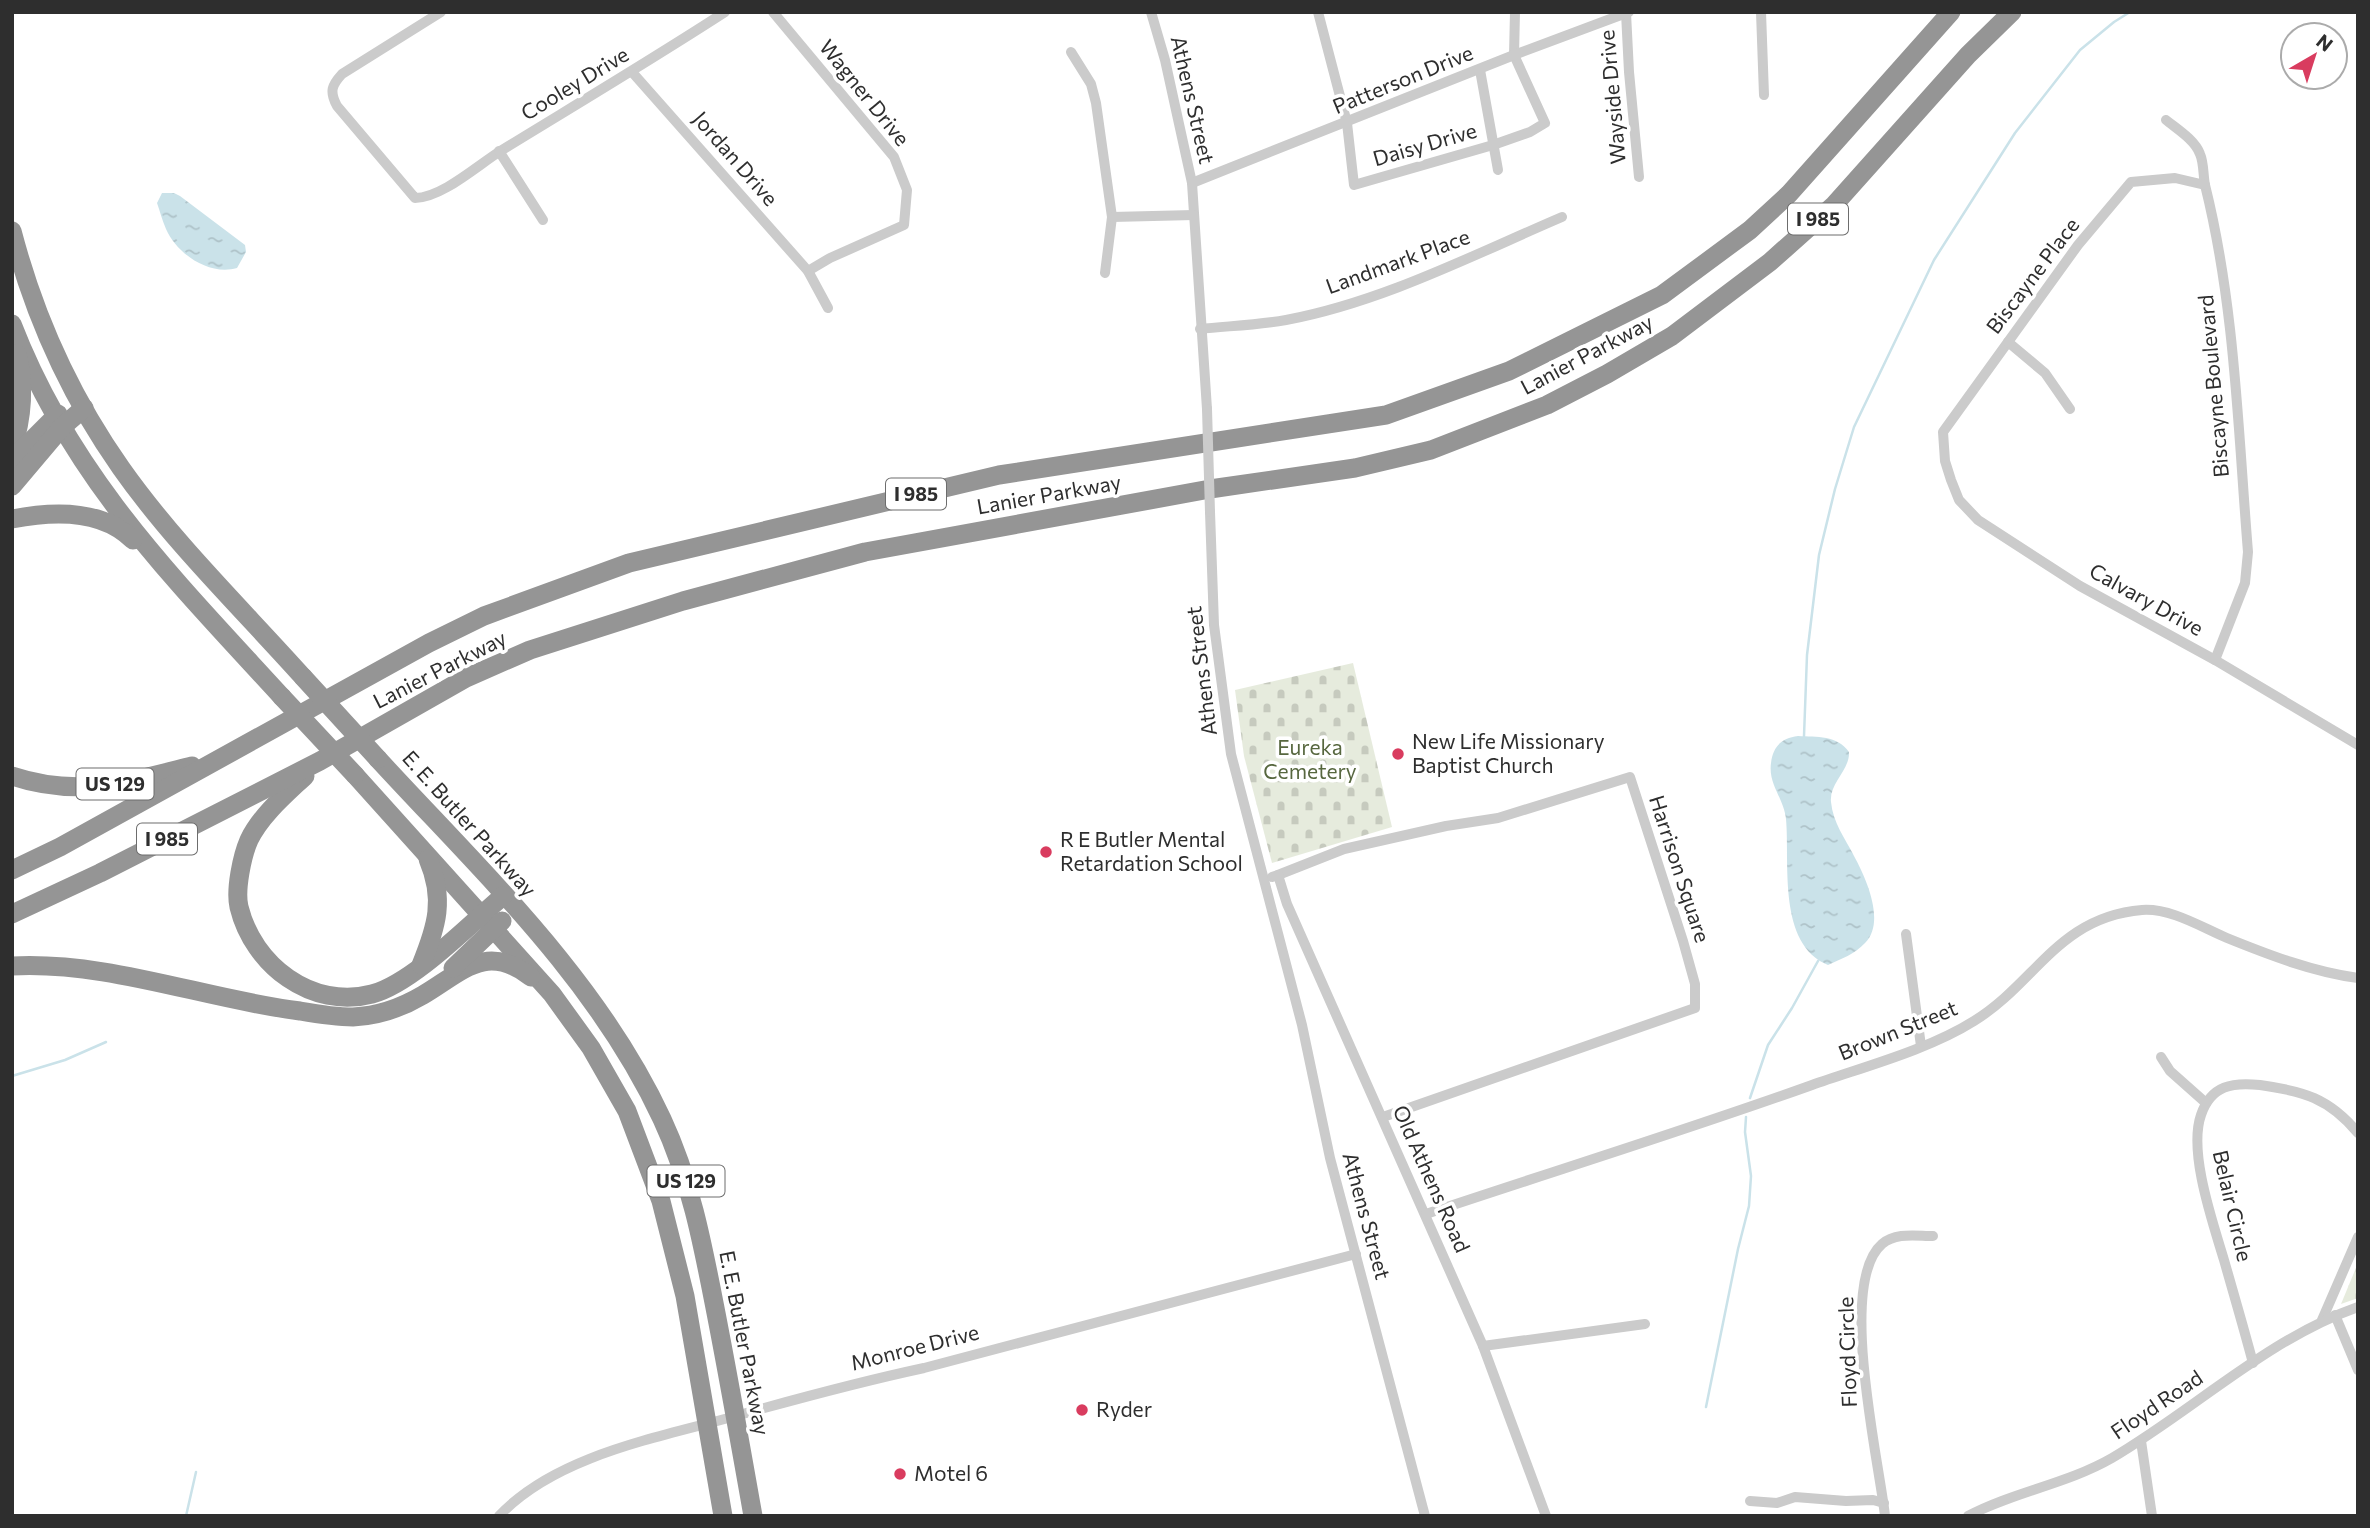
<svg xmlns="http://www.w3.org/2000/svg" width="2370" height="1528" font-family="Commissioner,sans-serif">
<style>
.cemetery{fill:url(#cemetery-stones)}
.water{fill:url(#water-ripples)}
.lines{fill:none;stroke-linecap:round;stroke-linejoin:round}
.stream{stroke:#cae2e9;stroke-width:2.5}
.street{stroke:#cbcbcb;stroke-width:10}
.highway{stroke:#959595;stroke-width:19}
.street-bridge{stroke:#cbcbcb;stroke-width:10}
.highway-bridge{stroke:#959595;stroke-width:19}
.poi-dot{fill:#d93c5f;stroke:#fff;stroke-width:2.5}
.labels{text-anchor:middle;stroke-width:7;stroke-linejoin:round;paint-order:stroke}
.shield{fill:#fff;stroke:#6d6d6d;stroke-width:2}
.shield-label{font-size:19px;font-weight:bold;fill:#2e2e2e}
.street-label{font-size:21px;fill:#2e2e2e;stroke:#fff}
.poi-label{font-size:21px;fill:#2e2e2e;stroke:#fff;text-anchor:start}
.park-label{font-size:21px;fill:#57673f;stroke:#fff}
</style>
<defs>
<pattern id="cemetery-stones" width="16" height="16" patternUnits="userSpaceOnUse" patternTransform="scale(1.75)"><rect width="16" height="16" fill="#e6ebdd"/><path d="M2 7V4a2 2 0 0 1 4 0v3zM10 15v-3a2 2 0 0 1 4 0v3z" fill="#c6cabe"/></pattern>
<pattern id="water-ripples" width="26" height="14" patternUnits="userSpaceOnUse" patternTransform="scale(1.75)"><rect width="26" height="14" fill="#cae2e9"/><path d="M2 4q2-2 4 0t4 0M15 11q2-2 4 0t4 0" fill="none" stroke="#aec2c8"/></pattern>
</defs>
<rect width="100%" height="100%" fill="#fff"/>
<!-- cemetery -->
<g class="cemetery">
<path d="M1353,663L1392,827L1272,863L1244,756L1235,690Z"/>
<path d="M2358,1263V1298L2341,1304Z"/>
</g>
<!-- water -->
<g class="water">
<path d="M162,193H174L180,196L245,245L246,252L237,268C209,276 177,254 166,229C162,220 160,211 157,203Z"/>
<path d="M1798,736C1817,737 1837,735 1849,752C1850,770 1829,783 1831,802C1833,823 1845,838 1854,856C1866,878 1886,922 1865,943C1855,954 1841,959 1828,965C1777,944 1790,863 1786,819C1784,798 1768,785 1771,763C1773,746 1782,738 1798,736Z"/>
</g>
<g class="lines">
<!-- stream -->
<g class="stream">
<path d="M1804,736L1807,655L1819,555L1835,489L1854,427L1934,260L2015,133L2080,50L2114,22L2130,12"/>
<path d="M12,1076L65,1060L106,1042"/>
<path d="M1750,1098L1768,1045L1792,1008L1818,961"/>
<path d="M1706,1407L1738,1249L1749,1206L1751,1176L1745,1132L1746,1117"/>
<path d="M186,1516L196,1472"/>
</g>
<!-- street -->
<g class="street">
<path d="M441,12L342,74C332,85 329,91 337,106L415,198C442,198 479,164 502,150C577,104 651,60 725,12"/>
<path d="M773,12L894,157L907,190L904,225L830,258L808,271"/>
<path d="M1151,12L1165,60L1192,183L1207,409"/>
<path d="M1318,12L1347,123L1354,185L1493,145L1530,132L1545,123L1514,55L1515,12"/>
<path d="M1761,12L1764,95"/>
<path d="M1626,13L1629,72L1639,177"/>
<path d="M1071,52L1091,84L1096,103L1112,217L1105,273"/>
<path d="M1480,70L1498,170"/>
<path d="M632,72L808,271L828,308"/>
<path d="M2166,120C2177,129 2195,140 2200,154C2204,163 2203,175 2205,185C2235,305 2238,430 2248,552L2245,583L2215,660"/>
<path d="M499,151L543,220"/>
<path d="M1192,183L1514,55L1629,12"/>
<path d="M2205,185L2175,178L2131,182L2078,245L1943,432L1945,461L1951,480L1959,500L1978,520L2080,586L2215,660L2358,745"/>
<path d="M1112,217L1194,215"/>
<path d="M1200,329C1228,326 1258,325 1286,320C1382,302 1473,255 1562,217"/>
<path d="M2008,342L2045,373L2070,409"/>
<path d="M1210,512L1214,625L1231,754L1302,1025L1330,1158L1425,1516"/>
<path d="M1278,875L1344,849L1446,826L1498,818L1630,777L1683,941L1695,984V1008L1383,1117"/>
<path d="M1272,877L1278,875L1287,904L1483,1346L1546,1516"/>
<path d="M1906,934L1921,1046"/>
<path d="M2161,1057L2170,1071L2206,1103"/>
<path d="M1426,1214C1554,1171 1684,1131 1812,1085C1863,1067 1928,1050 1974,1021C2036,983 2058,917 2142,910C2171,908 2201,927 2227,938C2269,955 2313,972 2358,978"/>
<path d="M2335,1315L2358,1370"/>
<path d="M2322,1320L2358,1237"/>
<path d="M1483,1346L1645,1324"/>
<path d="M2253,1363C2244,1329 2234,1295 2224,1260C2213,1223 2188,1152 2201,1115C2211,1085 2233,1082 2260,1085C2303,1091 2329,1098 2358,1133"/>
<path d="M2141,1441L2152,1516"/>
<path d="M1750,1501L1777,1503L1795,1497L1846,1501L1873,1500L1884,1503"/>
<path d="M499,1516C555,1456 656,1438 732,1417C796,1399 859,1382 924,1368L1356,1254"/>
<path d="M1885,1516C1879,1460 1837,1283 1882,1244C1896,1232 1916,1236 1933,1236"/>
<path d="M1968,1516C2013,1492 2067,1484 2112,1458C2194,1410 2267,1339 2358,1307"/>
</g>
<!-- highway -->
<g class="highway">
<path d="M12,231C34,315 71,397 121,468C173,542 243,610 303,677"/>
<path d="M12,324C71,477 174,579 282,697"/>
<path d="M12,450C22,419 25,386 17,354"/>
<path d="M12,460L58,414"/>
<path d="M12,486L61,428L84,408"/>
<path d="M12,519C52,511 102,509 133,540"/>
<path d="M378,759C481,871 597,979 662,1119C691,1181 703,1246 716,1313C729,1380 741,1448 753,1516"/>
<path d="M355,775L552,994L591,1048L627,1111L661,1201L685,1296L723,1516"/>
<path d="M12,776C78,798 128,782 192,766"/>
<path d="M305,776C286,794 261,815 249,840C242,856 235,890 239,907C253,965 312,1010 372,994C413,983 470,924 503,896"/>
<path d="M12,870L60,847L429,643L484,616L629,563L999,475L1386,415L1509,371L1662,295L1750,230L1789,194L1951,12"/>
<path d="M12,914L100,873L320,761L466,678L530,650L683,601L865,552L1210,489L1355,468L1431,450L1547,405L1607,374L1672,336L1770,262L1834,205L1968,55L2012,12"/>
<path d="M421,965C437,926 445,899 428,859"/>
<path d="M12,966C110,961 204,999 300,1011C317,1014 335,1017 353,1017C378,1016 401,1008 423,995C462,972 486,942 531,977"/>
<path d="M453,968L502,921"/>
</g>
<!-- street-bridge -->
<path class="street-bridge" d="M1207,409L1210,512"/>
<!-- highway-bridge -->
<g class="highway-bridge">
<path d="M303,677L378,759"/>
<path d="M282,697L355,775"/>
</g>
</g>
<!-- markers -->
<g class="poi-dot">
<circle cx="1398" cy="754" r="7"/>
<circle cx="1046" cy="852" r="7"/>
<circle cx="1082" cy="1410" r="7"/>
<circle cx="900" cy="1474" r="7"/>
</g>
<g class="labels">
<!-- shield labels -->
<g class="shield">
<rect x="1788" y="203.5" width="60" height="31" rx="5"/>
<rect x="886" y="478.5" width="60" height="31" rx="5"/>
<rect x="76.5" y="768.5" width="77" height="31" rx="5"/>
<rect x="137" y="823.5" width="60" height="31" rx="5"/>
<rect x="647.5" y="1165.5" width="77" height="31" rx="5"/>
</g>
<g class="shield-label">
<text x="1818" y="226">I 985</text>
<text x="916" y="501">I 985</text>
<text x="115" y="791">US 129</text>
<text x="167" y="846">I 985</text>
<text x="686" y="1188">US 129</text>
</g>
<!-- street labels -->
<g class="street-label">
<text transform="translate(1403 80) rotate(-22)" y="7">Patterson Drive</text>
<text transform="translate(575 84) rotate(-31)" y="7">Cooley Drive</text>
<text transform="translate(864 93) rotate(51)" y="7">Wagner Drive</text>
<text transform="translate(1613 97) rotate(-95)" y="7">Wayside Drive</text>
<text transform="translate(1192 100) rotate(77)" y="7">Athens Street</text>
<text transform="translate(1425 145) rotate(-16)" y="7">Daisy Drive</text>
<text transform="translate(735 159) rotate(49)" y="7">Jordan Drive</text>
<text transform="translate(1398 262) rotate(-20)" y="7">Landmark Place</text>
<text transform="translate(2033 276) rotate(-53)" y="7">Biscayne Place</text>
<text transform="translate(1587 355) rotate(-28)" y="7">Lanier Parkway</text>
<text transform="translate(2214 386) rotate(-95)" y="7">Biscayne Boulevard</text>
<text transform="translate(1049 495) rotate(-10)" y="7">Lanier Parkway</text>
<text transform="translate(2146 600) rotate(29)" y="7">Calvary Drive</text>
<text transform="translate(440 670) rotate(-27)" y="7">Lanier Parkway</text>
<text transform="translate(1202 671) rotate(-97)" y="7">Athens Street</text>
<text transform="translate(469 824) rotate(48)" y="7">E. E. Butler Parkway</text>
<text transform="translate(1679 869) rotate(72)" y="7">Harrison Square</text>
<text transform="translate(1898 1031) rotate(-22)" y="7">Brown Street</text>
<text transform="translate(1431 1179) rotate(66)" y="7">Old Athens Road</text>
<text transform="translate(2232 1206) rotate(77)" y="7">Belair Circle</text>
<text transform="translate(1366 1216) rotate(75)" y="7">Athens Street</text>
<text transform="translate(744 1343) rotate(79)" y="7">E. E. Butler Parkway</text>
<text transform="translate(915 1348) rotate(-14)" y="7">Monroe Drive</text>
<text transform="translate(1848 1352) rotate(-92)" y="7">Floyd Circle</text>
<text transform="translate(2157 1405) rotate(-34)" y="7">Floyd Road</text>
</g>
<!-- poi labels -->
<g class="poi-label">
<text x="1412" y="749">New Life Missionary<tspan x="1412" dy="24">Baptist Church</tspan></text>
<text x="1060" y="847">R E Butler Mental<tspan x="1060" dy="24">Retardation School</tspan></text>
<text x="1096" y="1417">Ryder</text>
<text x="914" y="1481">Motel 6</text>
</g>
<!-- park labels -->
<g class="park-label">
<text x="1310" y="755">Eureka<tspan x="1310" dy="24">Cemetery</tspan></text>
</g>
</g>
<!-- border -->
<rect width="2370" height="1528" fill="none" stroke="#2e2e2e" stroke-width="28"/>
<!-- north arrow -->
<g transform="translate(2314 56) rotate(39)"><circle r="33" fill="#ffffff" stroke="#ababab" stroke-width="2"/>
<path d="M0-5L12 26L0 18L-12 26Z" fill="#d93c5f"/>
<text y="-10" font-size="19" font-weight="bold" text-anchor="middle" fill="#2e2e2e">N</text>
</g>
</svg>
